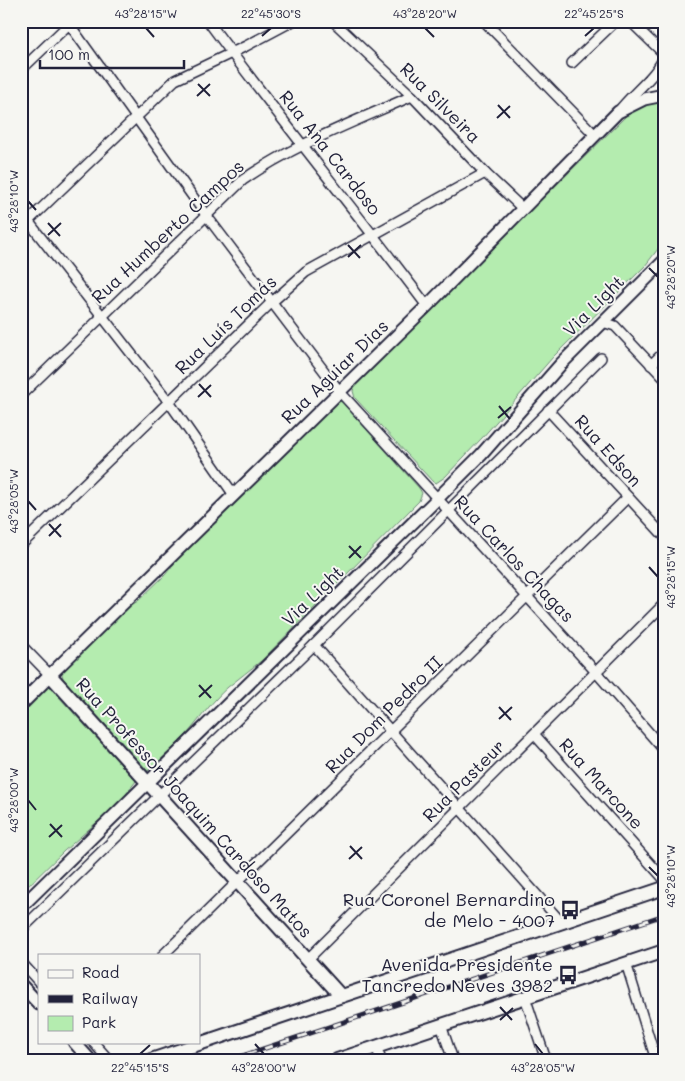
<svg xmlns="http://www.w3.org/2000/svg" width="685" height="1081" font-family="Mali,sans-serif">
<style>
.green{fill:#b4ecaf;stroke:#6b8775}
.lines{fill:none;stroke-linecap:round;stroke-linejoin:round}
.minor-casing{stroke:#22223b;stroke-width:12}
.tertiary-casing{stroke:#22223b;stroke-width:15}
.secondary-casing{stroke:#22223b;stroke-width:16}
.minor{stroke:#f6f6f2;stroke-width:9}
.tertiary{stroke:#f6f6f2;stroke-width:11}
.secondary{stroke:#f6f6f2;stroke-width:12}
.rail-casing{stroke:#22223b;stroke-width:5}
.rail{stroke:#f6f6f2;stroke-width:3;stroke-dasharray:9;stroke-linecap:butt}
.ticks{fill:none;stroke:#22223b;stroke-width:2}
.labels{text-anchor:middle;stroke-width:4;stroke-linejoin:round;paint-order:stroke}
.street-label{font-size:18px;fill:#22223b;stroke:#f6f6f2}
.poi-label{font-size:18px;fill:#22223b;stroke:#f6f6f2;text-anchor:end}
.neatline{fill:none;stroke:#22223b;stroke-width:2}
.ticks-label{font-size:12px;text-anchor:middle;fill:#22223b}
</style>
<rect width="100%" height="100%" fill="#f6f6f2"/>
<filter id="ink" filterUnits="userSpaceOnUse"><feTurbulence type="fractalNoise" baseFrequency=".02" numOctaves="2"/><feDisplacementMap in="SourceGraphic" scale="10" xChannelSelector="R" yChannelSelector="G"/><feConvolveMatrix kernelMatrix="1 2 1 2 8 2 1 2 1" color-interpolation-filters="sRGB"/></filter>
<g filter="url(#ink)">
<!-- green -->
<g class="green">
<path d="M664,102V241L645,266L553,357L482,438L445,477L436,483L433,482L355,398L353,391L355,384L630,112L650,103Z"/>
<path d="M337,400L342,402L419,488L422,493L419,501L261,661C250,670 239,678 228,687C212,701 201,718 187,734C175,747 161,759 148,771L63,678L61,671L123,610L138,601L165,575L189,545Z"/>
<path d="M48,685L136,781L120,802L64,851L21,893V711Z"/>
</g>
<g class="lines">
<defs>
<g id="minor">
<path d="M67,21L206,215L340,392L596,672L664,750"/>
<path d="M208,21C279,118 355,210 427,306"/>
<path d="M333,21L412,96L485,173L522,208"/>
<path d="M484,21L595,135"/>
<path d="M630,21L664,54"/>
<path d="M572,63L616,21"/>
<path d="M21,70L69,24"/>
<path d="M618,112C631,94 658,75 664,56"/>
<path d="M21,212L169,402L234,495"/>
<path d="M21,228L175,80L246,46L293,21"/>
<path d="M603,322L615,326L664,378"/>
<path d="M651,365L664,352"/>
<path d="M21,395L243,180C295,144 354,122 412,96"/>
<path d="M548,410L664,536"/>
<path d="M21,545L272,302L306,272L485,173"/>
<path d="M21,645L50,675"/>
<path d="M314,645L561,922"/>
<path d="M534,734L664,879"/>
<path d="M21,930L314,645L601,358"/>
<path d="M163,955L628,497"/>
<path d="M308,959L664,604"/>
<path d="M21,962L39,982"/>
<path d="M626,963L656,1060"/>
<path d="M525,997L546,1060"/>
<path d="M441,1025L453,1060"/>
<path d="M93,1042L109,1060"/>
<path d="M376,1046L381,1060"/>
</g>
<g id="tertiary">
<path d="M50,675L427,306L618,112L644,99L664,95"/>
<path d="M21,907L437,499L481,455L561,364L664,261"/>
<path d="M21,985L39,1004"/>
<path d="M74,1042L90,1060"/>
</g>
<g id="secondary">
<path d="M21,704L50,675L341,996"/>
<path d="M151,1060L664,888"/>
<path d="M337,1060L664,951"/>
</g>
</defs>
<!-- minor casing -->
<use href="#minor" class="minor-casing"/>
<!-- tertiary casing -->
<use href="#tertiary" class="tertiary-casing"/>
<!-- secondary casing -->
<use href="#secondary" class="secondary-casing"/>
<!-- minor -->
<use href="#minor" class="minor"/>
<!-- tertiary -->
<use href="#tertiary" class="tertiary"/>
<!-- secondary -->
<use href="#secondary" class="secondary"/>
<defs>
<path id="rail" d="M230,1060L664,915"/>
</defs>
<!-- rail casing -->
<use href="#rail" class="rail-casing"/>
<!-- rail -->
<use href="#rail" class="rail"/>
</g>
</g>
<!-- ticks -->
<path class="ticks" d="M146,28L154,37M425,28L434,37M262,36L271,28M585,36L594,28M198,84L210,96M197,96L210,84M498,105L510,118M497,118L510,106M28,201L36,210M48,223L60,236M48,235L61,223M348,245L360,258M348,257L361,245M649,268L658,277M199,384L211,397M198,397L211,385M499,406L510,419M498,418L511,407M28,501L36,510M49,524L61,537M49,536L61,524M349,546L361,558M349,558L361,546M649,567L658,577M199,685L211,698M199,697L212,685M499,707L511,720M499,719L512,707M28,800L36,810M50,824L62,837M49,837L62,825M350,846L362,859M349,859L362,847M649,867L658,876M500,1007L512,1020M500,1020L513,1008M255,1044L264,1054M535,1044L543,1054M140,1054L150,1045"/>
<!-- icons -->
<defs>
<symbol id="bus-bare" viewBox="-9 -9 18 18"><path d="M-5-6H5V4H4V6H2V4H-2V6H-4V4H-5ZM-3.5-4V0h7V-4ZM-3.5 1.2v1.5H-2V1.2ZM2 1.2v1.5H3.5V1.2Z" fill="#22223b" stroke="#f6f6f2" stroke-width="2.5" paint-order="stroke"/></symbol>
</defs>
<g fill-rule="evenodd">
<use href="#bus-bare" x="556" y="896" width="28" height="28"/>
<use href="#bus-bare" x="554" y="961" width="28" height="28"/>
</g>
<g class="labels">
<!-- street labels -->
<g class="street-label">
<text transform="translate(440 103) rotate(45)" y="6">Rua Silveira</text>
<text transform="translate(330 153) rotate(52)" y="6">Rua Ana Cardoso</text>
<text transform="translate(168 232) rotate(-43)" y="6">Rua Humberto Campos</text>
<text transform="translate(594 306) rotate(-45)" y="6">Via Light</text>
<text transform="translate(226 325) rotate(-44)" y="6">Rua Luís Tomás</text>
<text transform="translate(335 372) rotate(-44)" y="6">Rua Aguiar Dias</text>
<text transform="translate(608 451) rotate(48)" y="6">Rua Edson</text>
<text transform="translate(514 559) rotate(47)" y="6">Rua Carlos Chagas</text>
<text transform="translate(313 596) rotate(-44)" y="6">Via Light</text>
<text transform="translate(384 715) rotate(-45)" y="6">Rua Dom Pedro II</text>
<text transform="translate(464 781) rotate(-45)" y="6">Rua Pasteur</text>
<text transform="translate(601 784) rotate(48)" y="6">Rua Marcone</text>
<text transform="translate(194 808) rotate(48)" y="6">Rua Professor Joaquim Cardoso Matos</text>
</g>
<!-- poi labels -->
<g class="poi-label">
<text x="555" y="906">Rua Coronel Bernardino<tspan x="555" dy="21">de Melo - 4007</tspan></text>
<text x="553" y="971">Avenida Presidente<tspan x="553" dy="21">Tancredo Neves 3982</tspan></text>
</g>
</g>
<!-- margin -->
<rect width="685" height="1081" fill="none" stroke="#f6f6f2" stroke-width="55"/>
<!-- legend -->
<rect x="38" y="954" width="162" height="90" fill="#f6f6f2" stroke="#a1a1a9"/>
<rect x="48" y="970" width="25" height="8" fill="#f6f6f2" stroke="#a1a1a9"/>
<text x="82" y="978" font-size="15" fill="#22223b">Road</text>
<rect x="48" y="995" width="25" height="8" fill="#22223b" stroke="#a1a1a9"/>
<text x="82" y="1004" font-size="15" fill="#22223b">Railway</text>
<rect x="48" y="1016" width="25" height="15" fill="#b4ecaf" stroke="#a1a1a9"/>
<text x="82" y="1028" font-size="15" fill="#22223b">Park</text>
<!-- scale -->
<path d="M40 60v8h144v-8" fill="none" stroke="#22223b" stroke-width="2.5"/>
<text x="48" y="60" font-size="15" fill="#22223b" stroke="#f6f6f2" stroke-width="4" paint-order="stroke">100 m</text>
<rect x="28" y="28" width="630" height="1026" class="neatline"/>
<g class="ticks-label">
<text x="146" y="18">43°28'15"W</text>
<text x="271" y="18">22°45'30"S</text>
<text x="425" y="18">43°28'20"W</text>
<text x="594" y="18">22°45'25"S</text>
<text transform="translate(14 201) rotate(-90)" y="4">43°28'10"W</text>
<text transform="translate(671 277) rotate(-90)" y="4">43°28'20"W</text>
<text transform="translate(14 501) rotate(-90)" y="4">43°28'05"W</text>
<text transform="translate(671 577) rotate(-90)" y="4">43°28'15"W</text>
<text transform="translate(14 800) rotate(-90)" y="4">43°28'00"W</text>
<text transform="translate(671 876) rotate(-90)" y="4">43°28'10"W</text>
<text x="140" y="1072">22°45'15"S</text>
<text x="264" y="1072">43°28'00"W</text>
<text x="543" y="1072">43°28'05"W</text>
</g>
</svg>
